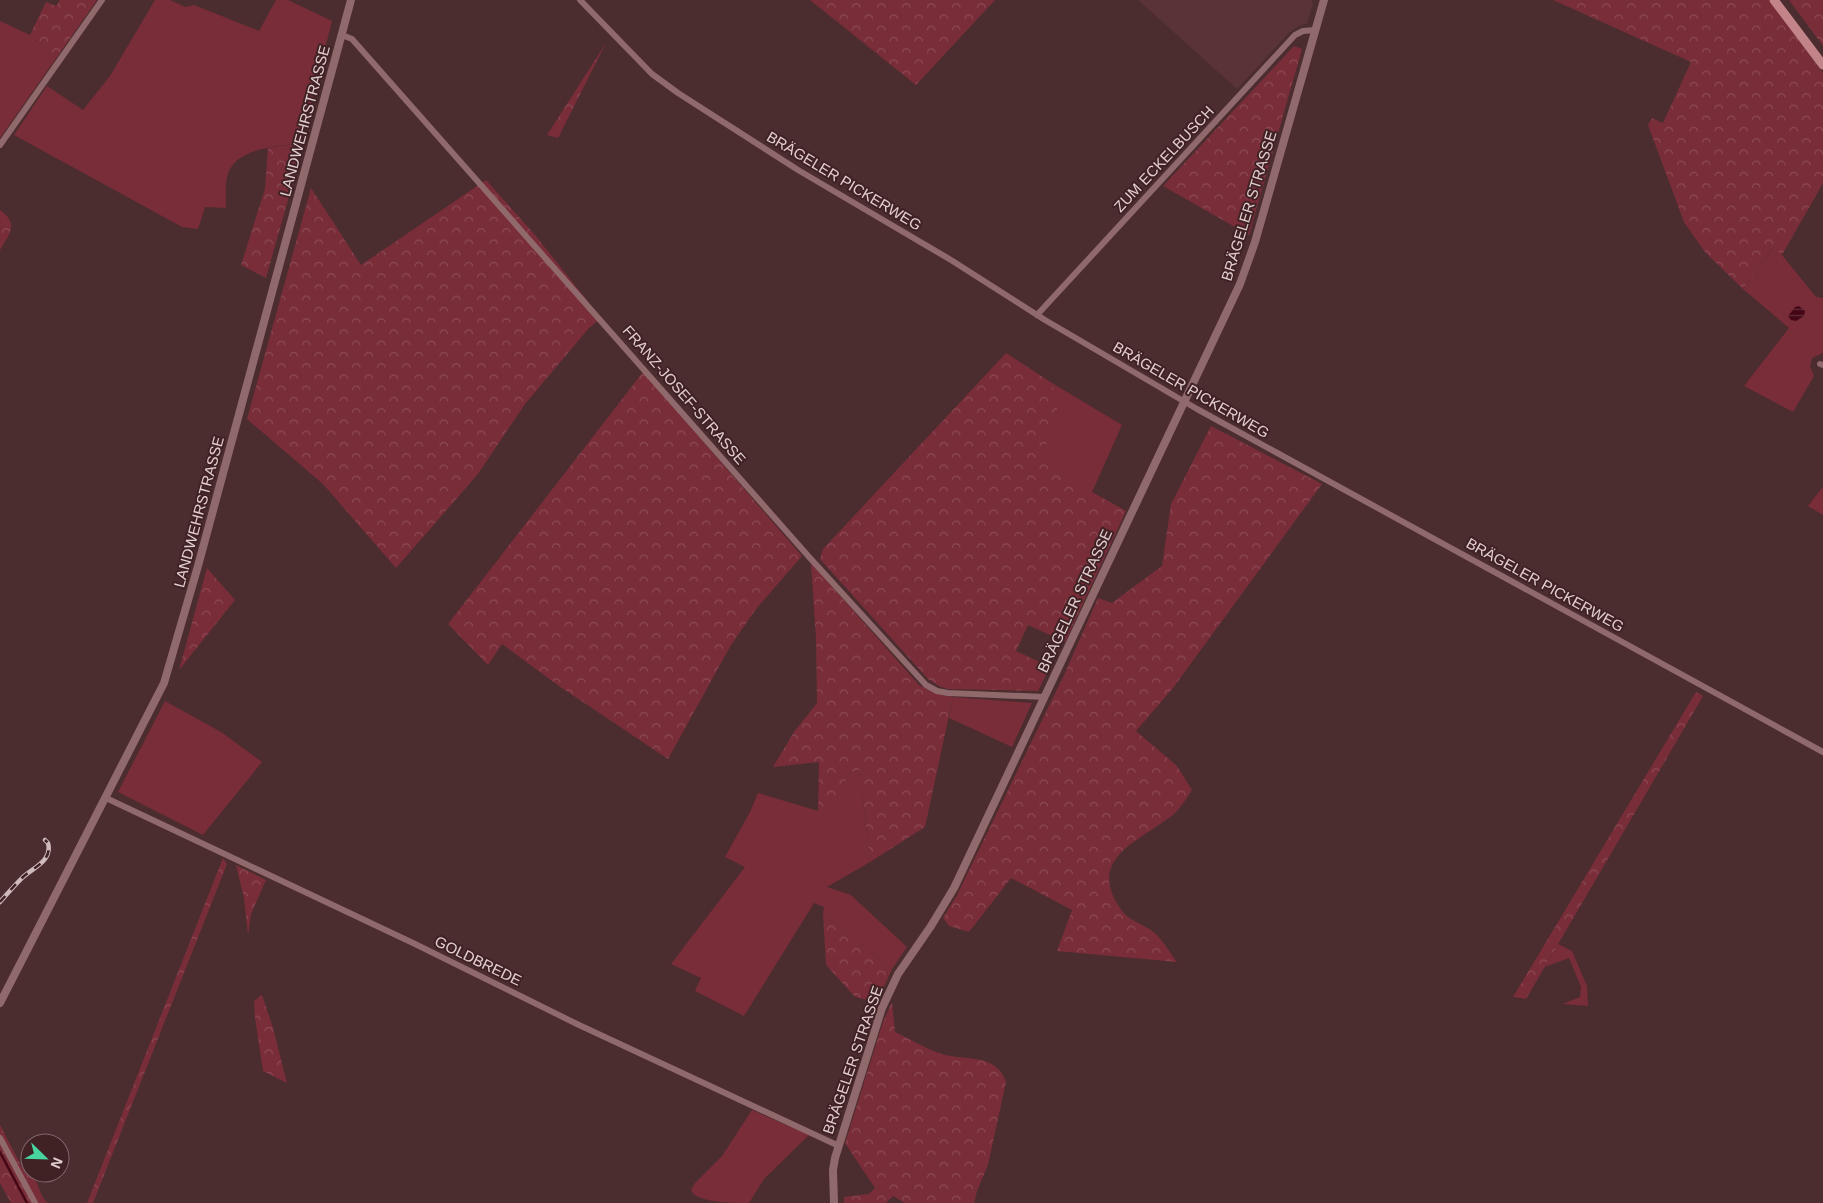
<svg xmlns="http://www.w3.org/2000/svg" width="1823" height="1203" font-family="Helvetica,sans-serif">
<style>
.built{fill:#593337}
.green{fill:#792d39}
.forest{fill:url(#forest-crowns)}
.water{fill:url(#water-rules)}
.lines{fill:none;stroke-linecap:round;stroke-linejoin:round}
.stream{stroke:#450716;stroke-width:2.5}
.minor{stroke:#90696c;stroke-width:6}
.tertiary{stroke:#90696c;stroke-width:8}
.secondary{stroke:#c28489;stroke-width:9}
.rail-casing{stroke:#cfbabb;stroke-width:4.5}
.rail{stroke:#402225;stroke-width:2.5;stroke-dasharray:8;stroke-linecap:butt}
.labels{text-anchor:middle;stroke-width:4;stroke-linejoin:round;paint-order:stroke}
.street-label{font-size:15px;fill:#e3cfd0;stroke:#402225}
</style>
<defs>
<pattern id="forest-crowns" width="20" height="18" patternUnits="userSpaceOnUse" patternTransform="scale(1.25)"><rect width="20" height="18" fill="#792d39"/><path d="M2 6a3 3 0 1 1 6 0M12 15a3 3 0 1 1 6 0" fill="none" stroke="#8c4a55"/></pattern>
<pattern id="water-rules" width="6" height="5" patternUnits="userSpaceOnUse" patternTransform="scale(1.25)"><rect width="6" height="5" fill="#450716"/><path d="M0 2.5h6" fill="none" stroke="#602a37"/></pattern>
</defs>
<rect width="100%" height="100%" fill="#4b2c2f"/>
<!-- built -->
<path class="built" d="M1138,0H1312L1313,4L1307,23L1297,27L1289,33L1237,89Z"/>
<!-- green -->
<g class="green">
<path d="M155,0H170L185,7L194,5L259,31L276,0H288L332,21L301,143C277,147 234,147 227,177C225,187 226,198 226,208L205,207L198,229L182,227L14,135L47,86L83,110L110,76Z"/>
<path d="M0,21L30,35L57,57L0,138Z"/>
<path d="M1774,247L1782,255L1816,297L1823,298V353L1812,358L1810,366L1814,376L1793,412L1744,386L1789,328L1743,289Z"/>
<path d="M1052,383L1122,425L1092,492L1040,453L1053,432L1057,398Z"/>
<path d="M1822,488H1823V515L1808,506Z"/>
<path d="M953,697L1032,703L1012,747L949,718Z"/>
<path d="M165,701L221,732L262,762L203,835L118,792Z"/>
<path d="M860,770L870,862L827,887L851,895L907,947L892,969L823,914L824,907L814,903L744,1016L695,991L701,978L671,964L745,867L725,857L750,812L758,793L825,813L851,772Z"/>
<path d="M1558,944L1572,951L1587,986L1588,1006L1563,1004L1580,997L1581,987L1569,958L1545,967Z"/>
<path d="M752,1110L809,1135L764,1179L749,1203C734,1203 695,1203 691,1190L695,1183L722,1156Z"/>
</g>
<!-- forest -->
<g class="forest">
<path d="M60,0H97L57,57L30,35L46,2L56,6Z"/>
<path d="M810,0H995L916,85Z"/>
<path d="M1553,0H1769L1823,73V183L1782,255L1773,248L1743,289L1705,252L1684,222L1648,125L1652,118L1663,123L1691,62Z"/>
<path d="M1789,0H1823V46Z"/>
<path d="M606,43L558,138L547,135Z"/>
<path d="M1294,46L1302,49L1249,235L1163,186Z"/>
<path d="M301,143L298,165L266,278L241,265L265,189L268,148Z"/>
<path d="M486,180L535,235L601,318L589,328L525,404L478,474L396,568L323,484L247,419L311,188L361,265Z"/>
<path d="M0,210C19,224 10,233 0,250Z"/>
<path d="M1006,353L1052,383L1057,398V410L1053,432L1041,453L1092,492L1126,511L1065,642L1028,625L1016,651L1050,667L1038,691L948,689L939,686L928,679L820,559L823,549Z"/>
<path d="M643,372L802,556L756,609L731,645L668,759L559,686L502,644L488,665L448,624Z"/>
<path d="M1211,426L1322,484L1173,688L1136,731L1177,766L1192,790C1187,797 1182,806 1176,812C1145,840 1082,856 1122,911C1130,922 1147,925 1156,934C1164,942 1170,953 1177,962L1057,951L1072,910L1011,878L969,932L949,926L943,918L957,895L1064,675L1098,598L1112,603L1162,566L1171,504Z"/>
<path d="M811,563L919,685L935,693L953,697L925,827L870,862L860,770L851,772L825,814L818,811L819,762L773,767L794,732L817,703L816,638Z"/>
<path d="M207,568L235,600L179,670Z"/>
<path d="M1696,692L1703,696L1526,999L1513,997Z"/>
<path d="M223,858L227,864L93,1203H87Z"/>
<path d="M236,865L266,880L251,914L248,935L244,898Z"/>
<path d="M823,914L892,969L877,1002L855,997L826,965Z"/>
<path d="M262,995L273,1028L287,1083L263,1071L255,1018L254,1001Z"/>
<path d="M892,1002L895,1032C910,1039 926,1049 942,1054C965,1061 997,1053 1006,1082L988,1165L977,1191L974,1203H905L893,1196L886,1203H844V1197L869,1194L875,1188L845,1143L883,1022Z"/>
<path d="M0,1125L23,1169C40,1174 36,1193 48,1203H11L0,1183Z"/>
</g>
<!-- water -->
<path class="water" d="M1799,306L1805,311L1804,316L1796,321L1791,320L1788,316L1795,307Z"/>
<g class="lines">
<!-- stream -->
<path class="stream" d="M0,1152L27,1203"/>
<!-- minor -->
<g class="minor">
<path d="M580,0L652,74L678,93L798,170L951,260L1045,320L1197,409L1823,752"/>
<path d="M342,35L352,39L810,558L926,685L937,691L948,693L1045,697"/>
<path d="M0,145L102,0"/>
<path d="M1037,315L1295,35L1303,31L1315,30"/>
<path d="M1820,364L1823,365"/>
<path d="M106,798L413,943L579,1025L839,1146"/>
<path d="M0,1138L35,1203"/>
</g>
<!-- tertiary -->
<g class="tertiary">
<path d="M0,1003L164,683L198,566L351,0"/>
<path d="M834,1203L833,1170L835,1158L882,1008L898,974L931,926L954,888L1240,284L1255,242L1324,0"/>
</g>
<!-- secondary -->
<path class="secondary" d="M1774,0L1823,65"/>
<defs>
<path id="rail" d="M0,902C7,894 14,886 22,878C32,868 53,861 48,843L45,840"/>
</defs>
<!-- rail casing -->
<use href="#rail" class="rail-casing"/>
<!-- rail -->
<use href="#rail" class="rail"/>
</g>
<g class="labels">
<!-- street labels -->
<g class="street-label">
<text transform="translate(305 121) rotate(-75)" y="5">LANDWEHRSTRASSE</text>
<text transform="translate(1164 159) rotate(-47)" y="5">ZUM ECKELBUSCH</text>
<text transform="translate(844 181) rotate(31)" y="5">BRÄGELER PICKERWEG</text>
<text transform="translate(1249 206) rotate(-73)" y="5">BRÄGELER STRASSE</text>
<text transform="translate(1191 390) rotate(30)" y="5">BRÄGELER PICKERWEG</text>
<text transform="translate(684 395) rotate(49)" y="5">FRANZ-JOSEF-STRASSE</text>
<text transform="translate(199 512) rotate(-75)" y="5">LANDWEHRSTRASSE</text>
<text transform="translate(1545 585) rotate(29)" y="5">BRÄGELER PICKERWEG</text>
<text transform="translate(1075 601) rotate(-65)" y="5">BRÄGELER STRASSE</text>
<text transform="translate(478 961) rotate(26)" y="5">GOLDBREDE</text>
<text transform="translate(853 1060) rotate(-71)" y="5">BRÄGELER STRASSE</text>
</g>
</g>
<!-- north arrow -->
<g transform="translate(45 1158) rotate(113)"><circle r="24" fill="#402225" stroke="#816769"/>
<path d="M0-4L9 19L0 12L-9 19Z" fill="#47d49e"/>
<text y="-8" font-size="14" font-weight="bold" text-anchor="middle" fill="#e3cfd0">N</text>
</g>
</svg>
